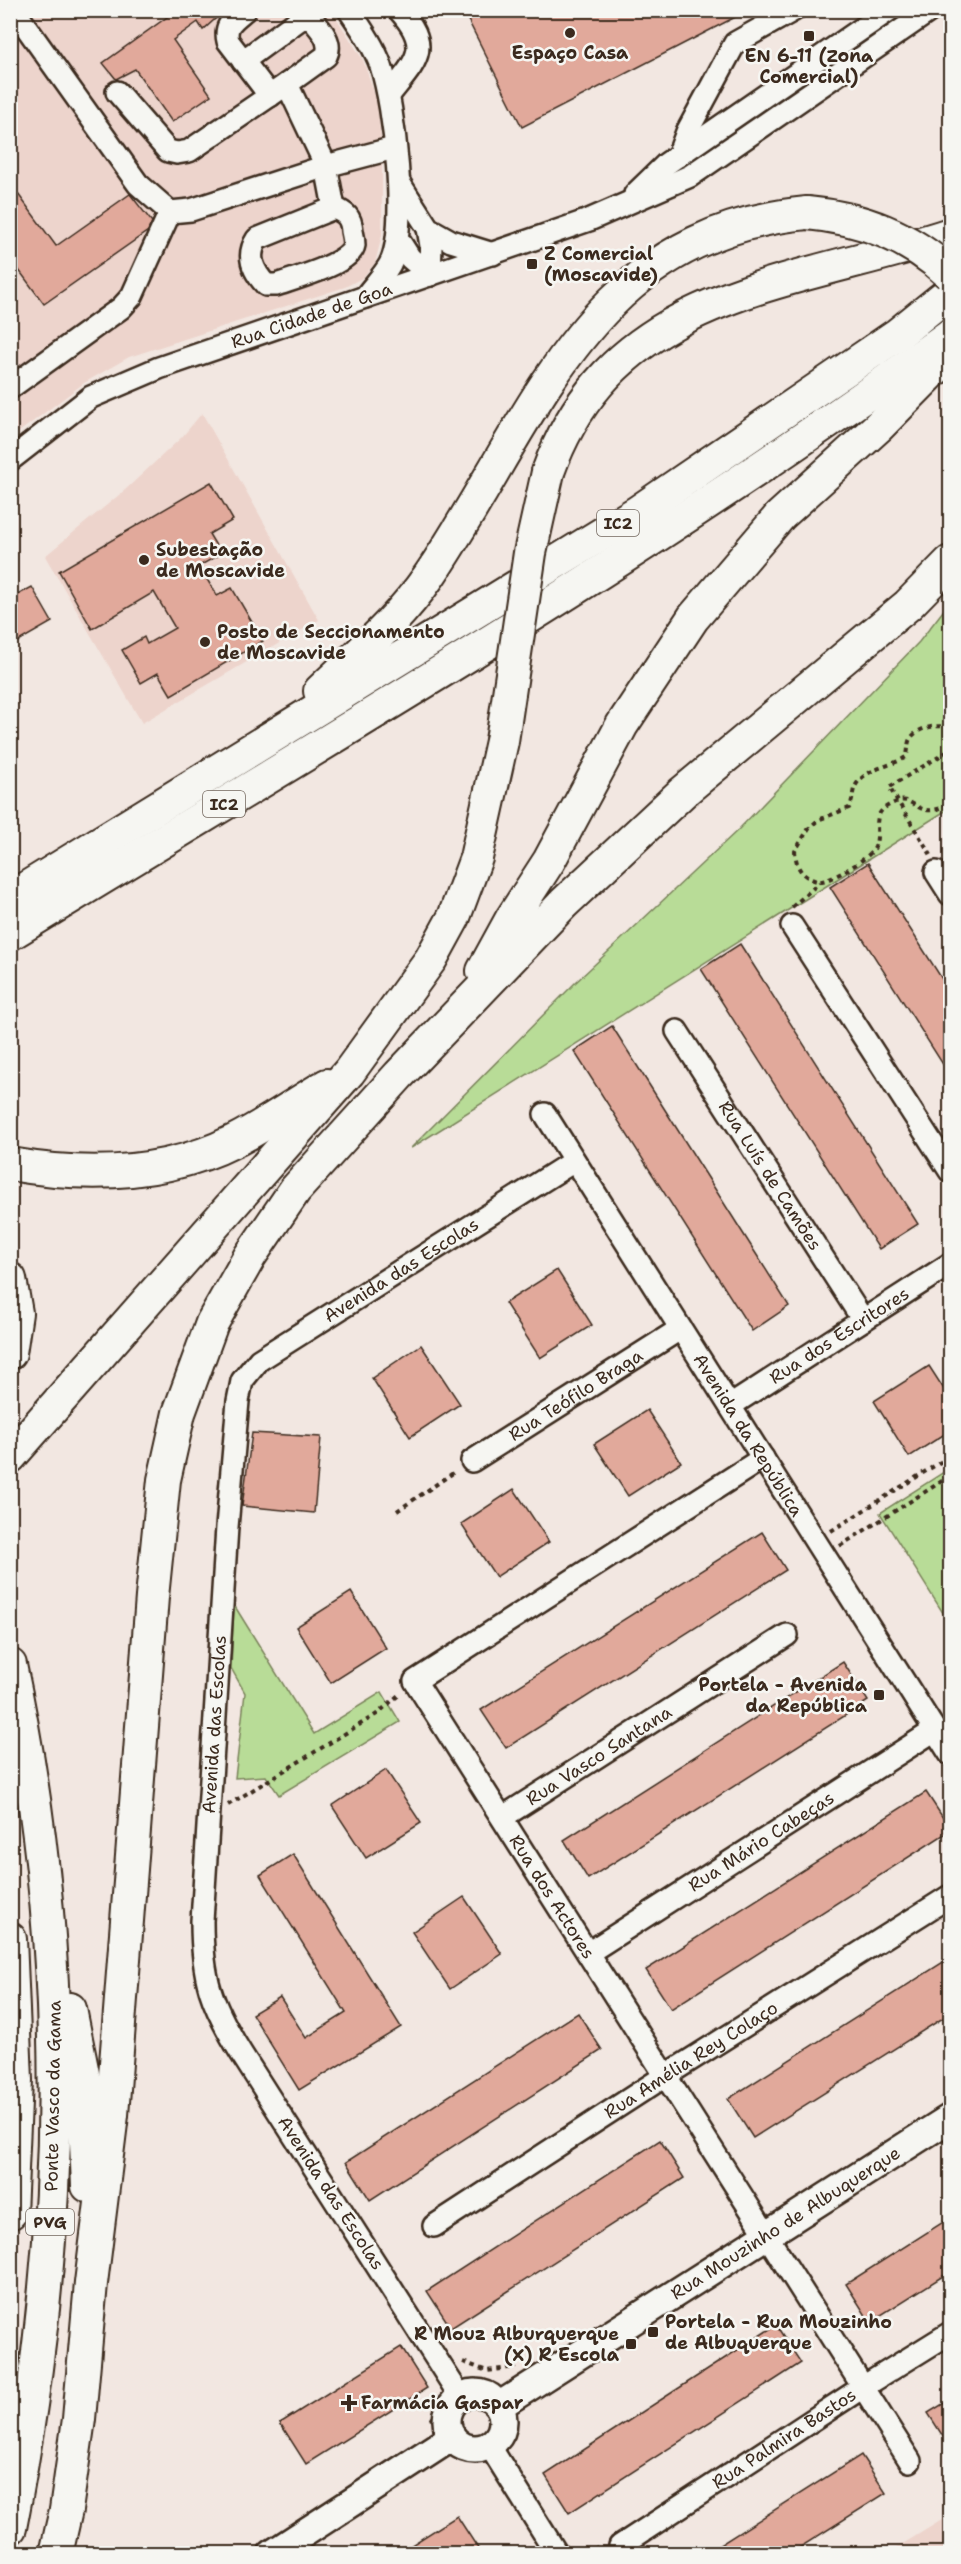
<svg xmlns="http://www.w3.org/2000/svg" width="961" height="2564" font-family="'Shantell Sans',sans-serif">
<style>
.built{fill:#edd4cc}
.green{fill:#b8dc97;stroke:#7a835a;stroke-width:1.5}
.building{fill:#e1a99b;stroke:#3b2a1e;stroke-width:1.5}
.lines{fill:none;stroke-linecap:round;stroke-linejoin:round}
.minor-casing{stroke:#3b2a1e;stroke-width:26}
.major-casing{stroke:#3b2a1e;stroke-width:32}
.highway-casing{stroke:#3b2a1e;stroke-width:36}
.path{stroke:#3b2a1e;stroke-width:4;stroke-dasharray:4.5 4.5;stroke-linecap:butt}
.minor{stroke:#f6f6f2;stroke-width:21}
.major{stroke:#f6f6f2;stroke-width:27}
.highway{stroke:#f6f6f2;stroke-width:32}
.highway-bridge-casing{stroke:#3b2a1e;stroke-width:36;stroke-linecap:butt}
.highway-bridge{stroke:#f6f6f2;stroke-width:32}
.poi-dot{fill:#3b2a1e;stroke:#f6f6f2;stroke-width:2}
.labels{text-anchor:middle;stroke-width:5;stroke-linejoin:round;paint-order:stroke}
.shield{fill:#f6f6f2;stroke:#73675e;stroke-width:1.5}
.shield-label{font-size:16px;font-weight:bold;fill:#3b2a1e}
.poi-label{font-size:18px;font-weight:bold;fill:#3b2a1e;stroke:#f6f6f2;text-anchor:start}
.street-label{font-size:18px;fill:#3b2a1e;stroke:#f6f6f2}
</style>
<rect width="100%" height="100%" fill="#f2e7e1"/>
<filter id="ink" filterUnits="userSpaceOnUse"><feTurbulence type="fractalNoise" baseFrequency=".0167" numOctaves="2"/><feDisplacementMap in="SourceGraphic" scale="12" xChannelSelector="R" yChannelSelector="G"/><feConvolveMatrix kernelMatrix="1 2 1 2 8 2 1 2 1" color-interpolation-filters="sRGB"/></filter>
<g filter="url(#ink)">
<!-- built -->
<g class="built">
<path d="M11,11H332L363,60L378,104L382,154V235L375,263L362,278L345,287L129,357L84,383L11,438Z"/>
<path d="M202,413L319,620L142,723L45,556L125,490L182,437Z"/>
<path d="M950,2515V2553H888Z"/>
</g>
<!-- green -->
<g class="green">
<path d="M950,602V808L411,1148L576,982L739,829L919,642Z"/>
<path d="M950,1468V1624L880,1513Z"/>
<path d="M234,1605L314,1734L382,1692L400,1722L279,1795L266,1776L235,1778L245,1693L231,1668Z"/>
</g>
<!-- building -->
<g class="building">
<path d="M177,10H225L203,30L198,22L173,40L211,95L172,122L135,69L116,79L103,63Z"/>
<path d="M463,10H749L522,127Z"/>
<path d="M10,183L56,246L130,194L152,222L148,231L44,304L10,258Z"/>
<path d="M211,482L233,520L209,534L221,554L199,566L217,596L232,588L263,641L171,695L158,673L141,683L122,650L144,637L147,644L175,628L154,592L92,629L59,571Z"/>
<path d="M32,587L52,622L10,646V599Z"/>
<path d="M868,863L951,993V1077L830,887Z"/>
<path d="M740,944L918,1224L879,1249L701,969Z"/>
<path d="M612,1026L789,1306L752,1331L574,1051Z"/>
<path d="M557,1270L592,1325L540,1358L505,1303Z"/>
<path d="M421,1345L460,1404L410,1437L372,1378Z"/>
<path d="M929,1366L951,1400V1430L909,1457L874,1401Z"/>
<path d="M647,1410L681,1462L628,1496L594,1444Z"/>
<path d="M252,1433L321,1437L314,1513L242,1506Z"/>
<path d="M514,1489L549,1542L496,1577L461,1524Z"/>
<path d="M762,1532L786,1570L506,1748L481,1710Z"/>
<path d="M351,1592L386,1648L331,1683L296,1627Z"/>
<path d="M843,1662L868,1701L588,1879L564,1840Z"/>
<path d="M386,1770L421,1823L366,1858L332,1806Z"/>
<path d="M926,1792L951,1830L671,2009L646,1970Z"/>
<path d="M293,1854L401,2027L299,2090L252,2014L280,1997L306,2038L346,2013L260,1875Z"/>
<path d="M464,1897L502,1954L450,1989L412,1932Z"/>
<path d="M951,1957V2013L753,2138L728,2099Z"/>
<path d="M578,2013L602,2050L370,2200L346,2162Z"/>
<path d="M660,2140L684,2178L451,2328L427,2291Z"/>
<path d="M951,2217V2271L870,2322L846,2284Z"/>
<path d="M776,2325L801,2363L569,2513L545,2475Z"/>
<path d="M401,2347L427,2388L306,2464L280,2423Z"/>
<path d="M951,2399V2449L928,2413Z"/>
<path d="M861,2455L886,2493L791,2553H707Z"/>
<path d="M457,2516L481,2553H399Z"/>
</g>
<g class="lines">
<defs>
<g id="minor">
<path d="M14,10L138,184L170,212L191,210L326,166L394,148"/>
<path d="M245,10C233,20 224,25 228,41L270,96"/>
<path d="M304,10C314,23 335,39 326,56L287,84L326,166L334,208L257,239C246,256 253,271 266,285H276C293,279 351,264 354,245C354,241 353,235 352,231C351,217 346,213 334,208"/>
<path d="M349,10C361,28 374,46 381,66C394,105 409,228 390,264C384,275 373,286 365,297"/>
<path d="M243,61L307,14"/>
<path d="M117,92L168,151L177,153L189,151L287,84"/>
<path d="M390,94C416,61 433,48 399,10"/>
<path d="M678,156L687,132L735,43L794,10"/>
<path d="M400,184L428,228L451,241L493,254"/>
<path d="M635,194L666,164L889,10"/>
<path d="M428,228L431,246L430,275"/>
<path d="M398,239L410,258L430,275"/>
<path d="M10,388L121,308L132,296L170,212"/>
<path id="s1" d="M10,460L91,397L159,368L589,220L690,176L931,10"/>
<path d="M936,872L950,894"/>
<path d="M792,926L950,1171"/>
<path id="s2" d="M677,1031L863,1320"/>
<path id="s3" d="M545,1114L950,1754"/>
<path id="s4" d="M730,1406L950,1264"/>
<path id="s5" d="M763,1458L415,1681L910,2461"/>
<path id="s6" d="M472,1461L680,1329"/>
<path id="s7" d="M503,1817L787,1635"/>
<path id="s8" d="M588,1953L935,1730"/>
<path id="s9" d="M434,2226L665,2076L950,1896"/>
<path id="s10" d="M460,2396L241,2053C211,2004 202,1979 202,1921L227,1527L238,1401L242,1381L259,1360L574,1161"/>
<path d="M489,2445L557,2554"/>
<path id="s11" d="M620,2546L863,2387L950,2333"/>
</g>
<g id="major">
<circle cx="475" cy="2421" r="28"/>
<path id="s12" d="M499,2406L950,2118"/>
<path d="M272,2554L452,2437"/>
</g>
<g id="highway">
<path d="M548,472C613,289 793,286 950,234"/>
<path d="M320,691C358,654 399,620 429,576C536,419 586,234 807,213"/>
<path d="M10,898L636,513L898,334L950,292"/>
<path d="M10,934C327,740 650,554 950,335"/>
<path d="M483,971L512,918L549,861L622,725L693,618L780,516L878,427L950,354"/>
<path d="M10,1164C84,1177 165,1176 234,1141C266,1125 296,1103 327,1085"/>
<path d="M10,1279L16,1313L10,1353"/>
<path d="M10,1457L349,1072L431,959L454,917L476,858L502,741"/>
<path d="M10,1665C72,1955 67,2237 10,2528"/>
<path d="M10,1939L16,2080L10,2213"/>
<path d="M70,2009L83,2074L88,2186"/>
<path d="M56,2554L66,2510L79,2419L91,2283L112,2115L152,1597L164,1480L179,1413L212,1323L250,1256L295,1190L399,1075L564,903L683,792L908,605L950,562"/>
</g>
</defs>
<!-- minor casing -->
<use href="#minor" class="minor-casing"/>
<!-- major casing -->
<use href="#major" class="major-casing"/>
<!-- highway casing -->
<use href="#highway" class="highway-casing"/>
<!-- path -->
<g class="path">
<path d="M950,727C937,725 919,726 910,739C907,744 909,751 906,757C889,768 862,768 854,789C852,796 853,801 849,808L818,820L809,828L795,851C796,862 798,872 809,878C813,880 818,882 822,881C833,880 871,857 875,847C882,827 867,813 896,802C916,794 916,822 950,804"/>
<path d="M931,855L889,787L950,750"/>
<path d="M792,907L820,882"/>
<path d="M397,1511L456,1471"/>
<path d="M831,1531L950,1456"/>
<path d="M840,1546L950,1476"/>
<path d="M228,1805L377,1714L401,1693"/>
<path d="M463,2362L487,2371L516,2367"/>
<path d="M431,2421L440,2404"/>
<path d="M586,2554L601,2545"/>
</g>
<!-- minor -->
<use href="#minor" class="minor"/>
<!-- major -->
<use href="#major" class="major"/>
<!-- highway -->
<use href="#highway" class="highway"/>
<defs>
<g id="highway-bridge">
<path d="M807,213C863,218 909,236 950,274"/>
<path d="M502,741L530,553L548,472"/>
</g>
</defs>
<!-- highway-bridge casing -->
<use href="#highway-bridge" class="highway-bridge-casing"/>
<!-- highway-bridge -->
<use href="#highway-bridge" class="highway-bridge"/>
</g>
</g>
<!-- markers -->
<g class="poi-dot">
<circle cx="570" cy="33" r="6"/>
<rect x="803" y="30" width="12" height="12" rx="3"/>
<rect x="526" y="258" width="12" height="12" rx="3"/>
<circle cx="144" cy="560" r="6"/>
<circle cx="205" cy="642" r="6"/>
<rect x="873" y="1689" width="12" height="12" rx="3"/>
<rect x="647" y="2326" width="12" height="12" rx="3"/>
<rect x="625" y="2338" width="12" height="12" rx="3"/>
<path d="M346 2394h6v6h6v6h-6v6h-6v-6h-6v-6h6z"/>
</g>
<g class="labels">
<!-- shield labels -->
<g class="shield">
<rect x="597" y="510" width="42" height="26" rx="4.5"/>
<rect x="203" y="791" width="42" height="26" rx="4.5"/>
<rect x="26" y="2209" width="48" height="26" rx="4.5"/>
</g>
<g class="shield-label">
<text x="618" y="529">IC2</text>
<text x="224" y="810">IC2</text>
<text x="50" y="2228">PVG</text>
</g>
<!-- poi labels -->
<g class="poi-label">
<text x="570" y="59" text-anchor="middle">Espaço Casa</text>
<text x="809" y="62" text-anchor="middle">EN 6-11 (Zona<tspan x="809" dy="21">Comercial)</tspan></text>
<text x="544" y="260">Z Comercial<tspan x="544" dy="21">(Moscavide)</tspan></text>
<text x="156" y="556">Subestação<tspan x="156" dy="21">de Moscavide</tspan></text>
<text x="217" y="638">Posto de Seccionamento<tspan x="217" dy="21">de Moscavide</tspan></text>
<text x="867" y="1691" text-anchor="end">Portela - Avenida<tspan x="867" dy="21">da República</tspan></text>
<text x="665" y="2328">Portela - Rua Mouzinho<tspan x="665" dy="21">de Albuquerque</tspan></text>
<text x="619" y="2340" text-anchor="end">R Mouz Alburquerque<tspan x="619" dy="21">(X) R Escola</tspan></text>
<text x="361" y="2409">Farmácia Gaspar</text>
</g>
<!-- street labels -->
<g class="street-label">
<text dy="6" stroke="none"><textPath href="#s1" startOffset="338">Rua Cidade de Goa</textPath></text>
<text dy="6" stroke="none"><textPath href="#s2" startOffset="172">Rua Luís de Camões</textPath></text>
<text dy="6" stroke="none"><textPath href="#s10" startOffset="1284">Avenida das Escolas</textPath></text>
<text dy="6" stroke="none"><textPath href="#s4" startOffset="130">Rua dos Escritores</textPath></text>
<text dy="6" stroke="none"><textPath href="#s6" startOffset="123">Rua Teófilo Braga</textPath></text>
<text dy="6" stroke="none"><textPath href="#s3" startOffset="380">Avenida da República</textPath></text>
<text dy="6" stroke="none"><textPath href="#s10" startOffset="744">Avenida das Escolas</textPath></text>
<text dy="6" stroke="none"><textPath href="#s7" startOffset="114">Rua Vasco Santana</textPath></text>
<text dy="6" stroke="none"><textPath href="#s8" startOffset="206">Rua Mário Cabeças</textPath></text>
<text dy="6" stroke="none"><textPath href="#s5" startOffset="669">Rua dos Actores</textPath></text>
<text dy="6" stroke="none"><textPath href="#s9" startOffset="306">Rua Amélia Rey Colaço</textPath></text>
<text transform="translate(53 2096) rotate(-89)" y="6">Ponte Vasco da Gama</text>
<text transform="translate(331 2193) rotate(57)" y="6">Avenida das Escolas</text>
<text dy="6" stroke="none"><textPath href="#s12" startOffset="340">Rua Mouzinho de Albuquerque</textPath></text>
<text dy="6" stroke="none"><textPath href="#s11" startOffset="196">Rua Palmira Bastos</textPath></text>
</g>
</g>
<!-- margin -->
<rect width="961" height="2564" fill="none" stroke="#f6f6f2" stroke-width="36"/>
<rect x="18" y="18" width="925" height="2528" fill="none" stroke="#3b2a1e" stroke-width="2" filter="url(#ink)"/>
</svg>
